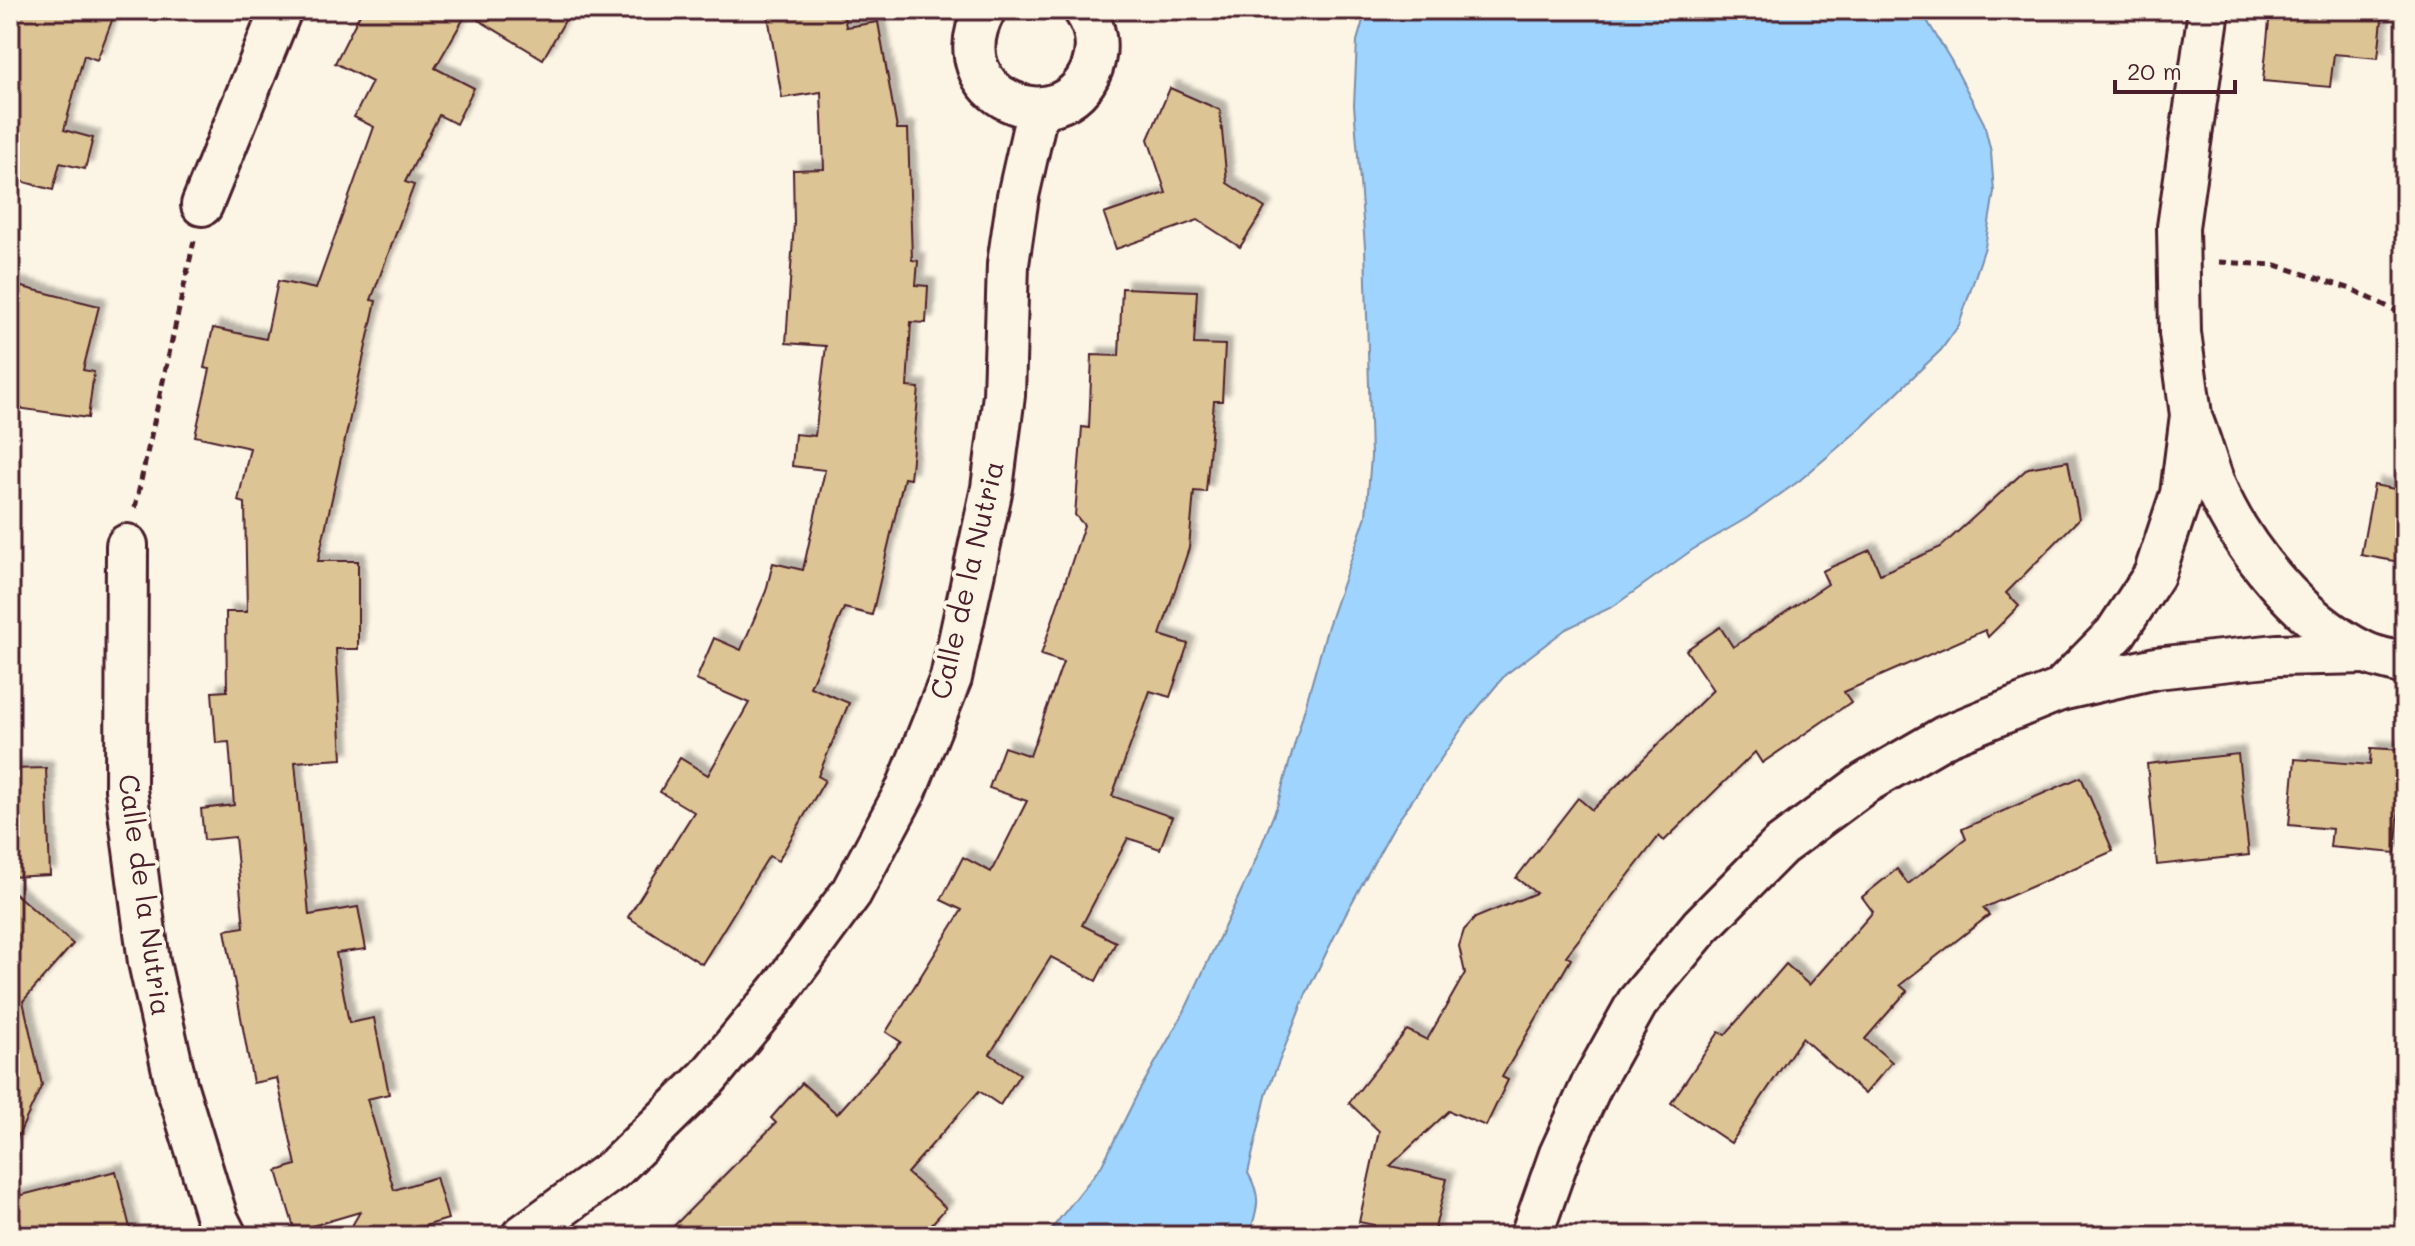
<svg xmlns="http://www.w3.org/2000/svg" width="2415" height="1246" font-family="Mali,sans-serif">
<style>
.water{fill:#9ed4fd;stroke:#7c8ca9;stroke-width:2}
.building{fill:#ddc494;stroke:#4a1f2b;stroke-width:2;filter:url(#shadow)}
.lines{fill:none;stroke-linecap:round;stroke-linejoin:round}
.minor-casing{stroke:#4a1f2b;stroke-width:46}
.path{stroke:#4a1f2b;stroke-width:5;stroke-dasharray:8 6;stroke-linecap:butt}
.minor{stroke:#fcf5e5;stroke-width:40}
.labels{text-anchor:middle;stroke-width:8;stroke-linejoin:round;paint-order:stroke}
.street-label{font-size:28px;fill:#4a1f2b;stroke:#fcf5e5}
</style>
<defs>
<filter id="shadow"><feDropShadow dx="7" dy="-7" stdDeviation="2" flood-color="#0004"/></filter>
</defs>
<rect width="100%" height="100%" fill="#fcf5e5"/>
<filter id="ink" filterUnits="userSpaceOnUse"><feTurbulence type="fractalNoise" baseFrequency=".0125" numOctaves="2"/><feDisplacementMap in="SourceGraphic" scale="16" xChannelSelector="R" yChannelSelector="G"/><feConvolveMatrix kernelMatrix="1 2 1 2 8 2 1 2 1" color-interpolation-filters="sRGB"/></filter>
<g filter="url(#ink)">
<!-- water -->
<path class="water" d="M1366,10H1916L1928,22L1952,62L1984,123L1991,152L1994,192L1985,247L1959,325L1941,350L1916,374L1862,427L1799,481L1747,518L1692,550L1614,606L1566,629L1505,675L1467,721L1393,828L1345,915L1306,994L1267,1092L1248,1173C1263,1200 1257,1208 1249,1236H1046L1102,1165L1138,1093L1184,1012L1253,866L1277,806L1328,626L1366,516L1371,457L1365,247L1354,105L1357,41Z"/>
<!-- building -->
<g class="building">
<path d="M10,10H116L97,60L84,55L64,130L93,138L85,169L60,163L53,190L10,178Z"/>
<path d="M362,10H571L543,59L467,13L435,68L474,88L456,124L439,115L405,182L414,185L371,300L376,301L318,561H358V649H336L342,759L295,762L309,915L358,907L366,949L336,953L349,1023L374,1018L389,1094L367,1099L394,1190L436,1177L448,1219L392,1236H346L360,1212L295,1231L277,1171L296,1165L277,1078L253,1083L225,930L244,927L235,837L204,840L201,809L234,805L229,742L216,743L212,692L227,691L226,612H247L245,503L238,501L250,448L195,436L210,369L204,368L213,328L266,339L278,281L316,289L374,127L354,117L372,82L335,63Z"/>
<path d="M767,10H843L846,27L878,22L897,129H908L912,260L918,261L916,285L928,286L926,323L911,322L907,387L919,388L910,479L904,478L872,615L844,608L810,687L849,703L818,776L825,780L778,861L769,856L702,964L628,917L694,812L660,792L680,758L708,775L749,703L696,680L714,638L741,650L766,591L773,563L803,570L825,470L792,466L795,434L815,436L826,346L786,343L794,223L793,170L824,169L821,92L782,98Z"/>
<path d="M2291,10H2383L2378,58L2334,54L2330,87L2263,81L2270,11L2291,13Z"/>
<path d="M1170,88L1220,110L1227,183L1265,208L1240,247L1198,220L1116,249L1104,214L1166,193L1148,139Z"/>
<path d="M10,284L99,306L83,370L94,372L88,418L10,407Z"/>
<path d="M1122,288L1197,291L1194,344L1225,345L1222,401H1214L1206,492L1194,491L1189,548L1160,635L1188,644L1170,697L1150,691L1112,796L1172,817L1160,849L1128,838L1082,925L1116,942L1096,981L1051,957L990,1054L1020,1074L1000,1105L979,1091L907,1173L946,1208L921,1236H664L776,1123L771,1118L802,1083L837,1114L901,1042L886,1032L962,910L941,900L963,857L991,872L1027,801L989,788L1004,747L1030,756L1063,662L1041,655L1084,525L1075,515L1082,427L1089,428L1092,355L1119,356Z"/>
<path d="M2068,461L2079,519L2006,593L2019,606L1988,637L1985,630L1844,692L1851,702L1762,763L1755,752L1664,841L1659,836L1566,956L1571,959L1502,1077L1508,1080L1486,1126L1449,1111L1390,1166L1447,1179L1433,1236H1372L1374,1225L1359,1222L1379,1131L1349,1103L1407,1030L1427,1040L1465,973L1459,946L1464,930L1475,918L1536,893L1516,878L1578,798L1592,810L1713,690L1686,650L1720,627L1733,647L1828,584L1822,571L1870,550L1880,574L1941,547L2028,468Z"/>
<path d="M2374,485L2405,491V563L2361,555Z"/>
<path d="M2371,748L2404,750L2395,853L2330,847L2332,829L2289,825L2295,759L2370,765Z"/>
<path d="M2238,754L2249,855L2157,865L2147,764Z"/>
<path d="M46,768L50,875L10,877V769Z"/>
<path d="M2081,777L2113,851L1983,908L1989,915L1900,985L1907,991L1865,1039L1892,1062L1865,1094L1802,1038L1731,1143L1671,1103L1719,1032L1725,1035L1786,964L1809,985L1873,912L1862,897L1897,869L1908,884L1966,839L1962,829Z"/>
<path d="M10,889L73,944L23,1001L42,1085L10,1153Z"/>
<path d="M116,1171L132,1236H10V1198Z"/>
</g>
<g class="lines">
<defs>
<g id="minor">
<path d="M985,10C938,96 1061,147 1092,68C1099,48 1096,27 1084,10"/>
<path d="M202,205L281,10"/>
<path d="M2193,422C2201,443 2207,465 2215,486C2242,549 2301,622 2364,652C2376,658 2392,660 2405,664"/>
<path d="M127,545L126,789L149,962L176,1084L217,1218L226,1236"/>
<path d="M2060,690L2156,668L2277,655L2365,653"/>
<path d="M522,1236L615,1168L708,1077L779,991L851,893L906,790L951,678L992,488L1004,395L1008,264L1018,196L1038,108"/>
<path d="M1531,1236L1560,1154L1593,1082L1637,1003L1701,926L1780,846L1865,783L1946,736L2060,690L2115,634L2154,575L2181,494L2191,415L2180,333L2178,227L2209,10"/>
</g>
</defs>
<!-- minor casing -->
<use href="#minor" class="minor-casing"/>
<!-- path -->
<g class="path">
<path d="M2219,262L2276,265L2351,289L2405,315"/>
<path d="M135,508L194,241"/>
</g>
<!-- minor -->
<use href="#minor" class="minor"/>
</g>
</g>
<g class="labels">
<!-- street labels -->
<g class="street-label">
<text transform="translate(967 580) rotate(-77)" y="10">Calle de la Nutria</text>
<text transform="translate(145 895) rotate(82)" y="10">Calle de la Nutria</text>
</g>
</g>
<!-- margin -->
<rect width="2415" height="1246" fill="none" stroke="#fcf5e5" stroke-width="40"/>
<rect x="20" y="20" width="2375" height="1206" fill="none" stroke="#4a1f2b" stroke-width="3" filter="url(#ink)"/>
<!-- scale -->
<path d="M2115 80v12h120v-12" fill="none" stroke="#4a1f2b" stroke-width="4"/>
<text x="2127" y="80" font-size="24" fill="#4a1f2b" stroke="#fcf5e5" stroke-width="6" paint-order="stroke">20 m</text>
</svg>
